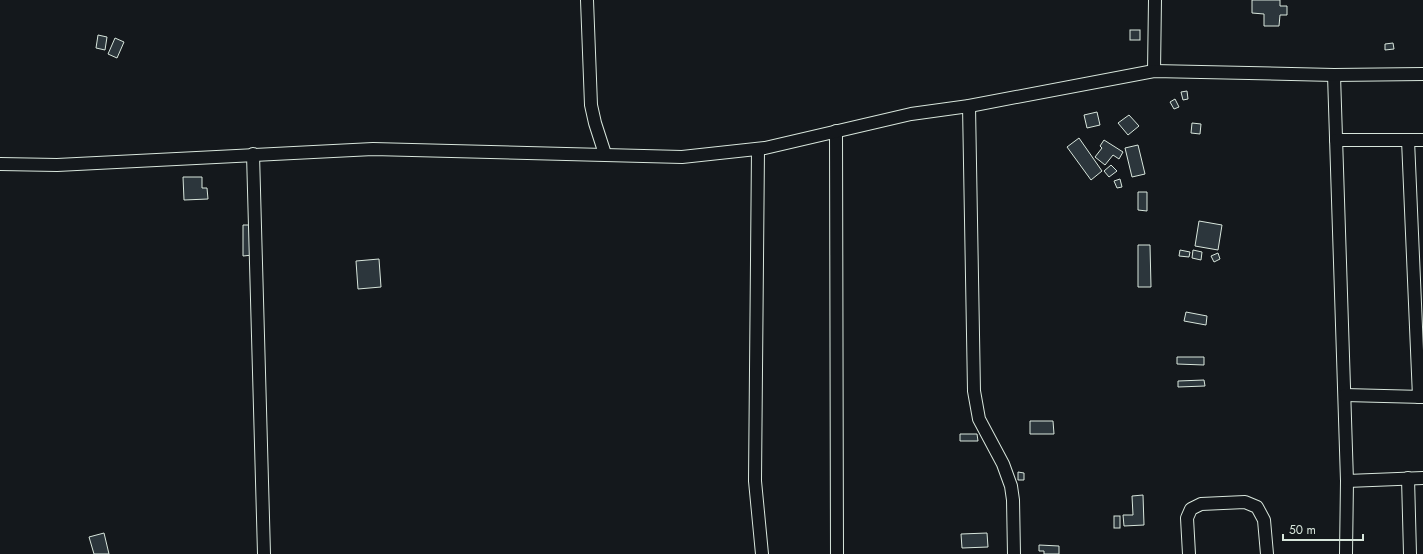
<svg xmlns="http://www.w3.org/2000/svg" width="1423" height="554" font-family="Jost,sans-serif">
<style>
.building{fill:#2c363c;stroke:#d8e6dc}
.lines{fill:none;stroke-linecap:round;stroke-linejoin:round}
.minor-casing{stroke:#d8e6dc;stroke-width:14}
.minor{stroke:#14181c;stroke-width:12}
</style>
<rect width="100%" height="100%" fill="#14181c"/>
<!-- building -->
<g class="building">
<path d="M1252,0H1280V6H1287V15H1280L1279,26H1264V14L1252,13Z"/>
<rect x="1130" y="30" width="10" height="10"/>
<path d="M98,35L107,37L105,50L96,48Z"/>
<path d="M115,38L124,42L117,58L108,54Z"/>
<path d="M1393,43L1394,49L1385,50V44Z"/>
<path d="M1187,91L1188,99L1183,100L1181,92Z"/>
<path d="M1175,99L1179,107L1174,109L1170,102Z"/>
<path d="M1097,112L1100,125L1087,128L1084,115Z"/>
<path d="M1129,115L1139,126L1128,135L1118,123Z"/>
<path d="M1192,123L1201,124L1200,134L1191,133Z"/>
<path d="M1079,138L1102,171L1091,180L1067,147Z"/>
<path d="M1104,140L1123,152L1119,159L1113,155L1105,165L1095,157L1102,148L1100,146Z"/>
<path d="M1138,145L1145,174L1132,177L1125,148Z"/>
<path d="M1111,165L1117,171L1109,177L1104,171Z"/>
<path d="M183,177H202V188H207L208,199L184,200Z"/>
<path d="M1120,179L1122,187L1117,188L1114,181Z"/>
<path d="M1138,192H1147V211L1138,210Z"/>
<path d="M1199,221L1222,225L1218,250L1195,246Z"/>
<path d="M243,225H252L253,255L243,256Z"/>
<path d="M1138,245H1150L1151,287H1138Z"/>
<path d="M1180,250L1190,252L1189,257L1179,256Z"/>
<path d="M1193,250L1202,252L1201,260L1192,258Z"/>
<path d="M1218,253L1220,259L1214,262L1211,256Z"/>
<path d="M379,259L381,287L358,289L356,261Z"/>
<path d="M1186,312L1207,316L1206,325L1184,321Z"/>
<path d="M1177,357H1204V365L1177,364Z"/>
<path d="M1204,380L1205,386L1178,387V381Z"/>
<path d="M1030,421H1053L1054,434H1030Z"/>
<path d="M960,434H977L978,441H960Z"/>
<path d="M1018,472L1024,473V480H1018Z"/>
<path d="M1143,495L1144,525L1124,526L1123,515H1133L1132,496Z"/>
<rect x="1114" y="516" width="6" height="12"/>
<path d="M104,533L109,554H94L89,537Z"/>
<path d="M987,533L988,547L962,548L961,534Z"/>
<path d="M1039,545L1059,546V554H1044V551H1039Z"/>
</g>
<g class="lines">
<defs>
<g id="minor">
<path d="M587,0L591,105L595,123L605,154"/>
<path d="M1154,71L1155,0"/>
<path d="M1334,75L1347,481L1346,554"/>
<path d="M969,106L974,391L979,419L1003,464L1011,486L1013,500L1014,554"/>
<path d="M836,131L837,554"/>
<path d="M1336,140H1423"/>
<path d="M1408,140L1419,397"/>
<path d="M758,149L755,481L762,554"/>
<path d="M253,154L264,554"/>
<path d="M0,164L57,165L373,149L682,157L765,148L911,114L969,106L1154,71L1334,75L1423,74"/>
<path d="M1345,395L1423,397"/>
<path d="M1408,478L1410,554"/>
<path d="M1347,481L1423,478"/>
<path d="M1189,554L1187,518L1191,509L1201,504L1245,502L1257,507L1264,520L1267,554"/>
</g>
</defs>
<!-- minor casing -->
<use href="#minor" class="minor-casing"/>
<!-- minor -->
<use href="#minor" class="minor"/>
</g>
<!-- scale -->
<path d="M1283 534v6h80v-6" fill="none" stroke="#d8e6dc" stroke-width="2"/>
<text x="1289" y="534" font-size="12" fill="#d8e6dc" stroke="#14181c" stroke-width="3" paint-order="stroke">50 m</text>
</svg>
